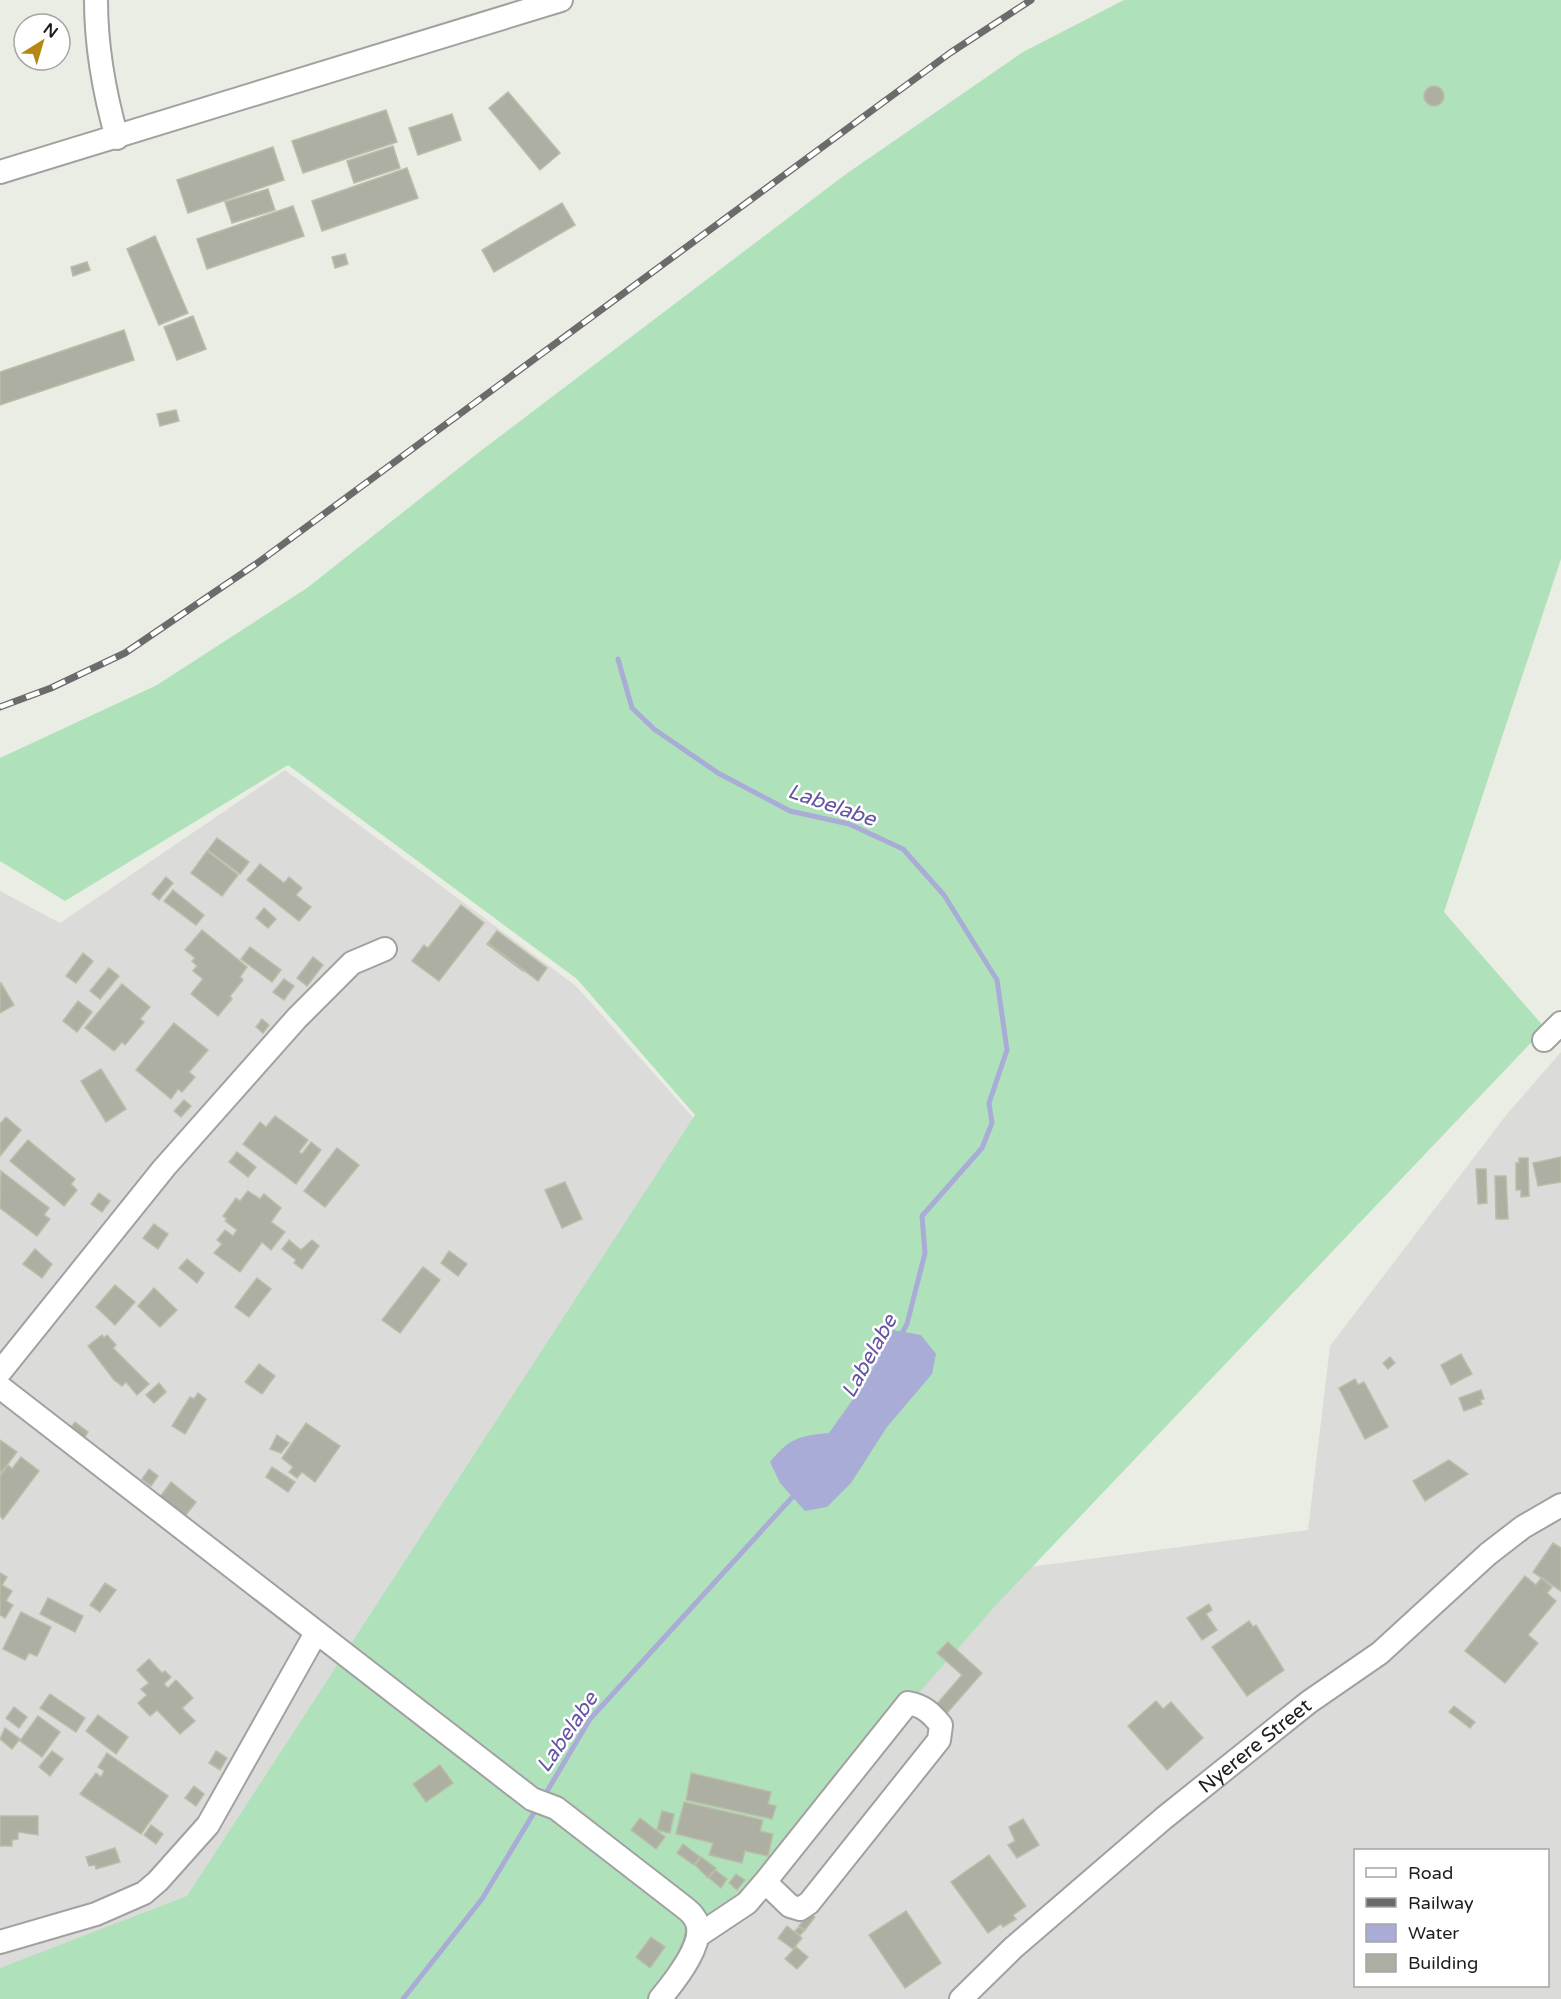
<svg xmlns="http://www.w3.org/2000/svg" width="1561" height="1999" font-family="'Varela Round',sans-serif">
<style>
.residential{fill:#dbdbda;fill-rule:evenodd}
.grass{fill:#afe2ba}
.water{fill:#a9acd6}
.lines{fill:none;stroke-linecap:round;stroke-linejoin:round}
.stream{stroke:#a9acd6;stroke-width:5}
.building{fill:#adafa3;stroke:#babda8;stroke-width:1.5}
.minor-casing{stroke:#a1a1a1;stroke-width:26}
.minor{stroke:#fff;stroke-width:22}
.rail-casing{stroke:#6b6b6b;stroke-width:7}
.rail{stroke:#fff;stroke-width:4.5;stroke-dasharray:14;stroke-linecap:butt}
.labels{text-anchor:middle;stroke-width:5;stroke-linejoin:round;paint-order:stroke}
.street-label{font-size:20px;fill:#1d1d1d;stroke:#fff}
.water-label{font-size:21px;font-style:italic;fill:#6554a3;stroke:#fff}
</style>
<rect width="100%" height="100%" fill="#eaede4"/>
<!-- residential -->
<path class="residential" d="M285,770L576,986L698,1123L977,1574L1308,1530L1330,1346L1507,1114L1561,1052V1999H0V891L60,923ZM1356,1850H1548V1986H1356Z"/>
<!-- grass -->
<path class="grass" d="M1124,0H1561V559L1444,912L1545,1028L996,1605L651,1999H0V1968L187,1896L695,1115L577,979L288,765L65,901L0,861V758L157,685L307,588L478,453L846,174L1023,52Z"/>
<!-- water -->
<path class="water" d="M893,1330L921,1335L936,1354L932,1374L887,1427L851,1483L827,1507L805,1511L780,1483L770,1462C790,1438 798,1436 829,1433L866,1381Z"/>
<g class="lines">
<!-- stream -->
<g class="stream">
<path d="M618,659L632,708L654,729L718,773L790,811L849,824L903,849L944,895L997,980L1007,1050L989,1103L992,1123L982,1148L922,1216L925,1253L907,1324L901,1335"/>
<path d="M543,1798L590,1719L797,1492"/>
<path d="M403,1999L482,1899L538,1806"/>
</g>
</g>
<!-- building -->
<g class="building">
<circle cx="1434" cy="96" r="10"/>
<path d="M508,92L560,153L540,170L489,108Z"/>
<path d="M386,110L397,142L303,173L292,141Z"/>
<path d="M452,114L461,140L418,155L409,128Z"/>
<path d="M393,146L400,168L354,183L347,161Z"/>
<path d="M273,147L284,180L188,213L177,180Z"/>
<path d="M407,168L418,198L322,231L312,201Z"/>
<path d="M268,189L275,210L232,223L225,202Z"/>
<path d="M562,203L575,225L494,272L482,250Z"/>
<path d="M293,206L304,236L207,269L197,239Z"/>
<path d="M155,236L188,313L159,325L127,249Z"/>
<path d="M345,254L348,264L335,268L332,257Z"/>
<path d="M87,262L90,270L73,276L71,267Z"/>
<path d="M193,316L206,349L177,360L164,327Z"/>
<path d="M124,330L134,360L0,405V372Z"/>
<path d="M176,410L179,421L160,426L157,414Z"/>
<path d="M217,838L249,862L240,874L208,850Z"/>
<path d="M207,851L238,875L222,896L191,873Z"/>
<path d="M260,864L284,883L289,877L302,888L296,895L311,907L299,921L247,880Z"/>
<path d="M166,877L173,883L159,900L152,894Z"/>
<path d="M173,890L204,915L196,925L164,901Z"/>
<path d="M461,905L484,923L439,981L412,961L424,945L428,948Z"/>
<path d="M264,908L276,919L268,928L256,918Z"/>
<path d="M202,930L247,967L240,977L243,980L230,996L232,999L218,1016L191,994L203,979L193,971L197,966L192,961L195,958L185,950Z"/>
<path d="M497,931L544,968L538,976L526,967L523,971L487,944Z"/>
<path d="M497,931L547,968L538,981L488,943Z"/>
<path d="M250,947L281,970L272,982L241,959Z"/>
<path d="M83,953L93,961L76,983L66,976Z"/>
<path d="M313,957L323,965L307,986L297,978Z"/>
<path d="M109,968L119,976L100,999L90,991Z"/>
<path d="M284,979L294,986L284,1000L273,992Z"/>
<path d="M1,983L14,1005L0,1013V984Z"/>
<path d="M122,984L150,1007L140,1019L144,1022L125,1045L122,1042L114,1051L85,1028Z"/>
<path d="M78,1001L92,1012L77,1032L63,1021Z"/>
<path d="M262,1019L269,1025L263,1033L256,1027Z"/>
<path d="M174,1023L208,1050L189,1072L195,1077L182,1092L178,1089L171,1099L136,1070Z"/>
<path d="M101,1069L126,1109L106,1122L81,1081Z"/>
<path d="M184,1100L191,1106L181,1117L174,1111Z"/>
<path d="M275,1116L308,1140L299,1152L302,1154L311,1142L321,1150L296,1184L243,1144L260,1122L266,1127Z"/>
<path d="M6,1117L21,1130L0,1156V1124Z"/>
<path d="M28,1140L75,1179L71,1184L77,1190L64,1206L10,1161Z"/>
<path d="M337,1148L359,1165L325,1207L304,1191Z"/>
<path d="M237,1152L256,1167L248,1177L229,1162Z"/>
<path d="M1561,1157V1182L1538,1186L1533,1163Z"/>
<path d="M1519,1158H1528L1529,1196L1521,1197V1190H1516V1163H1519Z"/>
<path d="M1476,1169H1486L1487,1203L1478,1204Z"/>
<path d="M1,1171L49,1208L44,1215L50,1219L37,1236L0,1208Z"/>
<path d="M1495,1176H1506L1508,1219H1496Z"/>
<path d="M565,1182L582,1219L562,1228L545,1190Z"/>
<path d="M248,1191L260,1199L264,1194L281,1208L271,1222L285,1232L271,1250L262,1242L240,1272L214,1253L222,1244L217,1240L225,1230L233,1236L237,1230L225,1221L227,1219L223,1216L236,1198L240,1201Z"/>
<path d="M99,1193L110,1201L102,1212L91,1204Z"/>
<path d="M154,1224L168,1234L158,1249L143,1238Z"/>
<path d="M289,1240L301,1250L312,1240L319,1246L302,1269L294,1263L296,1260L282,1249Z"/>
<path d="M35,1249L52,1264L42,1278L23,1264Z"/>
<path d="M449,1251L467,1264L458,1276L441,1263Z"/>
<path d="M187,1259L204,1273L197,1283L179,1268Z"/>
<path d="M423,1267L440,1280L400,1333L382,1320Z"/>
<path d="M257,1278L271,1289L249,1317L235,1307Z"/>
<path d="M115,1285L135,1302L115,1325L96,1307Z"/>
<path d="M154,1288L177,1310L160,1327L138,1306Z"/>
<path d="M102,1335L104,1338L107,1335L116,1345L113,1348L149,1384L137,1395L126,1382L122,1386L114,1380L88,1346Z"/>
<path d="M1461,1354L1472,1374L1451,1385L1441,1365Z"/>
<path d="M1390,1357L1395,1363L1388,1369L1383,1363Z"/>
<path d="M259,1364L275,1376L262,1394L245,1382Z"/>
<path d="M1355,1379L1358,1385L1364,1382L1388,1427L1365,1439L1339,1388Z"/>
<path d="M159,1383L166,1392L154,1403L146,1395Z"/>
<path d="M1481,1390L1484,1399L1480,1400L1482,1404L1464,1411L1459,1398Z"/>
<path d="M198,1393L206,1399L185,1434L172,1426L190,1397L194,1399Z"/>
<path d="M75,1422L88,1432L83,1440L69,1430Z"/>
<path d="M306,1423L340,1446L315,1482L302,1472L297,1478L289,1472L293,1467L282,1458Z"/>
<path d="M277,1435L289,1443L281,1453L270,1449Z"/>
<path d="M0,1440L17,1452L0,1474Z"/>
<path d="M21,1457L39,1471L3,1519L0,1516V1476L8,1465L12,1469Z"/>
<path d="M1449,1460L1468,1474L1425,1501L1413,1481Z"/>
<path d="M272,1467L295,1482L288,1492L266,1477Z"/>
<path d="M149,1469L158,1476L151,1486L142,1479Z"/>
<path d="M171,1482L196,1502L185,1516L160,1497Z"/>
<path d="M1553,1543L1561,1548V1591L1533,1572Z"/>
<path d="M0,1573L7,1577L2,1585L12,1591L6,1601L13,1605L5,1618L0,1615Z"/>
<path d="M1525,1576L1536,1585L1541,1578L1552,1587L1547,1593L1556,1601L1528,1635L1538,1643L1505,1683L1465,1651Z"/>
<path d="M105,1583L116,1590L100,1612L90,1605Z"/>
<path d="M48,1598L83,1616L75,1632L40,1614Z"/>
<path d="M1209,1604L1212,1610L1206,1614L1217,1630L1202,1640L1187,1618Z"/>
<path d="M21,1612L51,1627L37,1656L29,1653L25,1660L3,1649Z"/>
<path d="M1249,1621L1253,1627L1256,1625L1284,1670L1247,1696L1212,1647Z"/>
<path d="M948,1642L982,1673L947,1713L937,1704L962,1675L937,1653Z"/>
<path d="M149,1659L162,1673L165,1671L171,1677L164,1684L168,1688L176,1680L193,1698L182,1708L195,1721L180,1734L157,1710L150,1716L138,1703L147,1695L141,1689L149,1683L137,1670Z"/>
<path d="M50,1694L85,1718L76,1732L40,1708Z"/>
<path d="M1156,1701L1163,1709L1171,1702L1203,1738L1167,1770L1128,1726Z"/>
<path d="M1454,1706L1475,1722L1470,1728L1449,1712Z"/>
<path d="M14,1707L27,1717L19,1728L6,1718Z"/>
<path d="M98,1715L128,1737L116,1754L86,1731Z"/>
<path d="M38,1716L60,1732L42,1757L20,1741Z"/>
<path d="M5,1728L20,1739L12,1749L0,1739Z"/>
<path d="M52,1751L63,1759L50,1776L39,1767Z"/>
<path d="M216,1751L227,1758L220,1770L209,1763Z"/>
<path d="M107,1753L168,1796L141,1834L80,1794L96,1773L101,1777L104,1771L98,1767Z"/>
<path d="M440,1765L453,1783L426,1802L413,1784Z"/>
<path d="M691,1773L771,1792L768,1804L776,1806L772,1819L686,1800Z"/>
<path d="M194,1786L204,1794L196,1806L185,1798Z"/>
<path d="M684,1802L763,1820L760,1831L773,1834L768,1856L745,1851L742,1863L709,1855L713,1843L676,1834Z"/>
<path d="M662,1811L674,1814L670,1833L657,1830Z"/>
<path d="M0,1816H38V1835L18,1832V1839L12,1840V1846H0Z"/>
<path d="M640,1818L665,1837L656,1849L631,1830Z"/>
<path d="M1023,1819L1039,1845L1017,1858L1008,1845L1015,1841L1009,1827Z"/>
<path d="M151,1825L163,1834L156,1844L144,1835Z"/>
<path d="M683,1844L700,1857L694,1865L677,1853Z"/>
<path d="M115,1848L120,1862L96,1869L95,1865L89,1866L86,1857Z"/>
<path d="M989,1855L1026,1906L1013,1915L1016,1919L1003,1927L1001,1924L988,1933L951,1882Z"/>
<path d="M701,1857L716,1868L708,1878L695,1865Z"/>
<path d="M715,1870L727,1879L721,1888L709,1878Z"/>
<path d="M736,1874L745,1880L737,1890L729,1883Z"/>
<path d="M906,1911L941,1963L905,1988L869,1935Z"/>
<path d="M809,1913L815,1917L805,1930L799,1926Z"/>
<path d="M787,1926L802,1938L793,1949L778,1938Z"/>
<path d="M799,1927L804,1931L800,1935L795,1931Z"/>
<path d="M651,1937L665,1947L650,1968L636,1957Z"/>
<path d="M796,1947L808,1957L797,1969L785,1959Z"/>
</g>
<g class="lines">
<defs>
<g id="minor">
<path d="M96,0C96,48 104,92 117,138"/>
<path d="M0,172L561,0"/>
<path d="M1544,1040L1561,1023"/>
<path d="M0,1372L164,1168L297,1018L352,963L385,949"/>
<path d="M0,1387L532,1799L556,1808L680,1904C685,1908 691,1912 694,1917C710,1938 674,1982 660,1999"/>
<path d="M699,1935L747,1903L765,1882L908,1703C924,1706 931,1713 941,1725L939,1740L809,1903L800,1909L790,1906L765,1882"/>
<path d="M0,1942L96,1914L144,1893L158,1881L208,1825L316,1633"/>
<path id="s1" d="M961,1999L1013,1948L1164,1818L1309,1702L1380,1653L1488,1554L1523,1527L1561,1505"/>
</g>
</defs>
<!-- minor casing -->
<use href="#minor" class="minor-casing"/>
<!-- minor -->
<use href="#minor" class="minor"/>
<defs>
<path id="rail" d="M0,707L51,688L125,653L256,564L950,53L1031,0"/>
</defs>
<!-- rail casing -->
<use href="#rail" class="rail-casing"/>
<!-- rail -->
<use href="#rail" class="rail"/>
</g>
<g class="labels">
<!-- street labels -->
<g class="street-label">
<text dy="7" stroke="none"><textPath href="#s1" startOffset="388">Nyerere Street</textPath></text>
</g>
<!-- water labels -->
<g class="water-label">
<text transform="translate(832 805) rotate(19)" y="7">Labelabe</text>
<text transform="translate(869 1356) rotate(-61)" y="7">Labelabe</text>
<text transform="translate(567 1732) rotate(-56)" y="7">Labelabe</text>
</g>
</g>
<!-- legend -->
<rect x="1354" y="1849" width="195" height="138" fill="#ffffff" stroke="#a5a5a5" stroke-width="1.5"/>
<rect x="1366" y="1868" width="30" height="9" fill="#ffffff" stroke="#a5a5a5" stroke-width="1.5"/>
<text x="1408" y="1879" font-size="18" fill="#1d1d1d">Road</text>
<rect x="1366" y="1898" width="30" height="9" fill="#6b6b6b" stroke="#a5a5a5" stroke-width="1.5"/>
<text x="1408" y="1909" font-size="18" fill="#1d1d1d">Railway</text>
<rect x="1366" y="1924" width="30" height="18" fill="#a9acd6" stroke="#a5a5a5" stroke-width="1.5"/>
<text x="1408" y="1939" font-size="18" fill="#1d1d1d">Water</text>
<rect x="1366" y="1954" width="30" height="18" fill="#adafa3" stroke="#a5a5a5" stroke-width="1.5"/>
<text x="1408" y="1969" font-size="18" fill="#1d1d1d">Building</text>
<!-- north arrow -->
<g transform="translate(42 42) rotate(37)"><circle r="28" fill="#ffffff" stroke="#a5a5a5" stroke-width="1.5"/>
<path d="M0-4.5L10 22L0 15L-10 22Z" fill="#b68715"/>
<text y="-9" font-size="16" font-weight="bold" text-anchor="middle" fill="#1d1d1d">N</text>
</g>
</svg>
